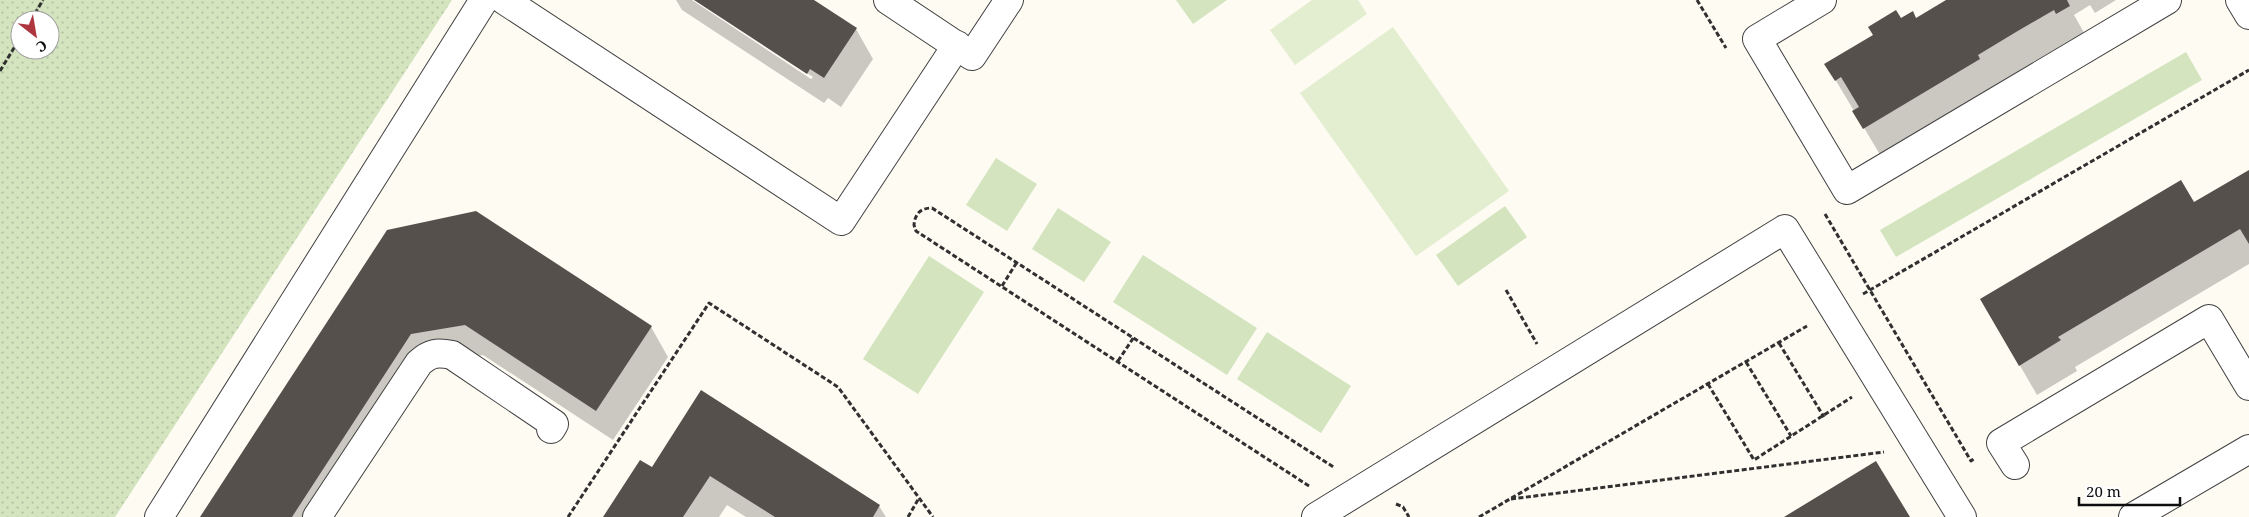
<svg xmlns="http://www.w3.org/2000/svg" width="2249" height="517" font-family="'Noto Serif',serif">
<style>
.grass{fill:url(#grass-dots);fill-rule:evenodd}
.park{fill:#d3e4bf}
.pitch{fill:#e3edcf}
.shadow{fill:#0003}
.building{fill:#56504c}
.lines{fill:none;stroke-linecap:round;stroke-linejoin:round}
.minor-casing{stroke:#414141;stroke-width:30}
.path{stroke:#303030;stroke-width:3;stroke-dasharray:5 2.5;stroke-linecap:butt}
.minor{stroke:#fff;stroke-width:28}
</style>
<defs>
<pattern id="grass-dots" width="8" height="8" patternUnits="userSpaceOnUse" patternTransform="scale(1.25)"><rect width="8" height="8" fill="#d3e4bf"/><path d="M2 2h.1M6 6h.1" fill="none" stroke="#b4c2a3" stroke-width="1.8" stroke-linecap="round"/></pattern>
</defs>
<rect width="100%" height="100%" fill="#fdfbf2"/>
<!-- grass -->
<path class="grass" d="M0,0H452L115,517H0ZM20,20H50V50H20Z"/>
<!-- park -->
<g class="park">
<path d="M1176,0H1227L1193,24Z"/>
<path d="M2186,52L2202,80L1896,257L1880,230Z"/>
<path d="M996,158L1037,184L1007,231L966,205Z"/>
<path d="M1505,206L1527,237L1458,286L1436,255Z"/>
<path d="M1058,208L1111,242L1084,282L1032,249Z"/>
<path d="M1143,255L1257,328L1227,375L1113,302Z"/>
<path d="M929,256L984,292L918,394L863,359Z"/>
<path d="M1267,332L1351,386L1321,433L1237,379Z"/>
</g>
<!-- pitch -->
<g class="pitch">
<path d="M1312,0H1358L1367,14L1295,65L1270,30Z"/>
<path d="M1393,27L1509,191L1416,256L1300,93Z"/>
</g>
<!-- shadow -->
<g class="shadow">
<path d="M676,0H692L811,79L813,77L696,0H812L856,29L873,59L841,107L828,98L824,103L682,10Z"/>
<path d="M1948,0H2116L2095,13L2090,5L2074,15L2086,36L2075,43L2072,39L2033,62L1994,86L1997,90L1882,158L1826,64L1900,20L1916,19Z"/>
<path d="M2249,171V264L2075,367L2077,371L2037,395L1982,300L2194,204Z"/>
<path d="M387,231L651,327L668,357L613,440L483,355L428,364L328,517H201Z"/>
<path d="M701,392L879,506L886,517H746L727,505L719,517H604L652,469Z"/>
</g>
<!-- building -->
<g class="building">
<path d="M694,0H814L857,28L824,78L810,69L807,74Z"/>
<path d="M1946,0H2067L2070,6L2056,14L2054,10L2016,32L1978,55L1980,59L1863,129L1852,111L1859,107L1841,77L1835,81L1824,64L1873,35L1868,27L1896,10L1901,18L1913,11L1916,18Z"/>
<path d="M2249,170V244L2240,229L2058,337L2061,340L2019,366L1980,299L2181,180L2194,202Z"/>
<path d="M476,211L652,326L596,411L465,325L411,334L292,517H200L387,230Z"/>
<path d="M701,390L880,505L873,517H775L710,476L683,517H603L640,460L652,467Z"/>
<path d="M1876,461L1910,517H1784Z"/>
</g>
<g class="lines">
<defs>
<g id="minor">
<path d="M504,0L841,221L957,45"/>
<path d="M888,0L972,56L1009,0"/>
<path d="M1822,0L1757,39L1847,190L2167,0"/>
<path d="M2240,0L2249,15"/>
<path d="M2015,465L2001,443L2209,319L2249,386"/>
<path d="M159,517L484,0"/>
<path d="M317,517L419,363C430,353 437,352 452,355L554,424L551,429"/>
<path d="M1316,517L1785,229L1962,517"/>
<path d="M2133,517L2249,449"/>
</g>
</defs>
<!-- minor casing -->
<use href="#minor" class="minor-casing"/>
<!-- path -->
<g class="path">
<path d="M1697,0L1726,48"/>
<path d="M31,20L43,0"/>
<path d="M0,71L20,38"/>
<path d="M1825,214L1971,461L1975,458"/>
<path d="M1002,286L1017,262"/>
<path d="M1506,290L1537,344"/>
<path d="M1863,294L2249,70"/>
<path d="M1779,343L1824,417"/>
<path d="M1118,361L1134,337"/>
<path d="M1746,362L1791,436"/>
<path d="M1708,384L1754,460L1852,397"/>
<path d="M1309,486L916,231L914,225C915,214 920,208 932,208L1335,468"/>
<path d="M1511,499L1884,452"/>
<path d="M1396,504L1403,507L1409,517"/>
<path d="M568,517L709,303L838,387L933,517"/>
<path d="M908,517L919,498"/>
<path d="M1479,517L1807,326"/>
</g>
<!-- minor -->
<use href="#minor" class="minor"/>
</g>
<!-- north arrow -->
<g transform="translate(35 35) rotate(149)"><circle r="24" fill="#ffffff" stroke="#9f9f9f"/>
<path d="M0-4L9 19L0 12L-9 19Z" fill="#ae373f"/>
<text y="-8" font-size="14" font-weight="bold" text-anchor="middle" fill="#0e0e0e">С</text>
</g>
<!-- scale -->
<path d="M2079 497v8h101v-8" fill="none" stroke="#0e0e0e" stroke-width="2.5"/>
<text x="2086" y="497" font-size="15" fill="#0e0e0e" stroke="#ffffff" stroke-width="4" paint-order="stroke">20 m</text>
</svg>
